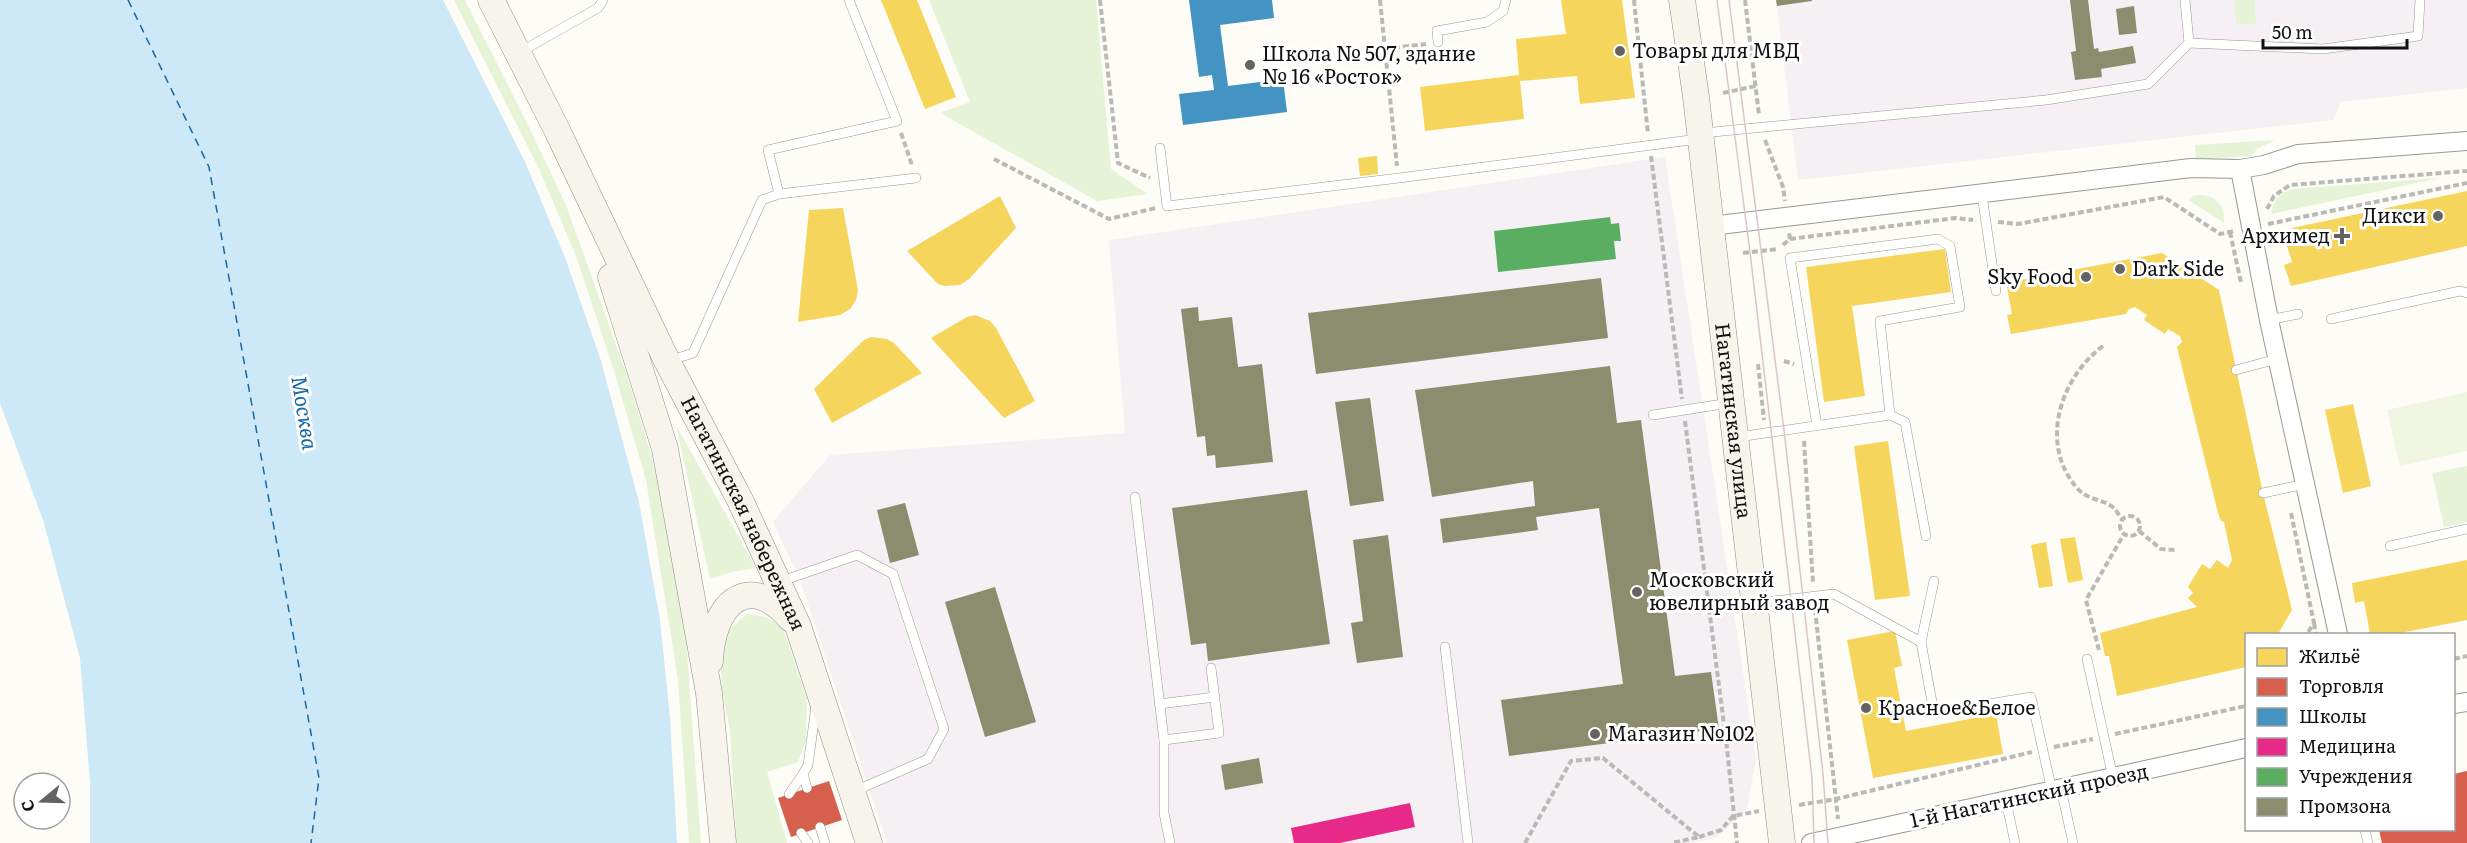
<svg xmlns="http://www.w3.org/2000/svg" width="2467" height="843" font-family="Literata,serif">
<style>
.industrial{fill:#f5f0f3}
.green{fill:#e7f3d7}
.pitch{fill:#f0f6e1}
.water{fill:#cde8f7}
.homes{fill:#f6d55c}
.shops{fill:#d6604d}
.schools{fill:#4393c3}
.health{fill:#e7298a}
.public{fill:#5aae61}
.industry{fill:#8c8c6e}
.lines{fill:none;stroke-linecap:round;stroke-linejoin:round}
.ferry{stroke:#1768a6;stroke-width:1.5;stroke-dasharray:8 6;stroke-linecap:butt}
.lane-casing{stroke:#979795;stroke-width:10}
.street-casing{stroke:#979795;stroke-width:20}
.secondary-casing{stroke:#8e8d8b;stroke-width:27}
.path{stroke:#b9b9b8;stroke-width:4;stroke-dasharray:6 3;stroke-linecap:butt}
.lane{stroke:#fffffe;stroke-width:9}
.street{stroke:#fffffe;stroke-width:18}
.secondary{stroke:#f6f4eb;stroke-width:26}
.tram{stroke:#d9c6c7;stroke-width:1.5}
.poi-dot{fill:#646362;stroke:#fff;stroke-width:2}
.labels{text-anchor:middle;stroke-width:6;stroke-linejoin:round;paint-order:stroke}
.poi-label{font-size:20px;fill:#111;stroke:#fff;text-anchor:start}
.street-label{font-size:20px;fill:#111;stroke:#fff}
.water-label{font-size:21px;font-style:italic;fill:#1768a6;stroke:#fff}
</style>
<rect width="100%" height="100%" fill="#fdfcf7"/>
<!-- industrial -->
<g class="industrial">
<path d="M1776,0H2467V88L2341,102L2333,120L1798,180Z"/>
<path d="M1665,157L1756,758L1747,810L1716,838L1693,843H887L800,580L773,522L830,455L1125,433L1109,240Z"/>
</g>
<!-- green -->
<g class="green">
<path d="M454,0H465L530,129L566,205L628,378L652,458L667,523L686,637L701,843H689L678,680L646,480L615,374L576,256L539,169Z"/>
<path d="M929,0H1096L1111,169L1148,194L1097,201L940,113L970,102Z"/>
<path d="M2234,0H2254L2256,23L2237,25Z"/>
<path d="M2275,140L2257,149L2251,156L2196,159L2195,145Z"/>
<path d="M2440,178L2271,214C2273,200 2279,194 2292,189Z"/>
<path d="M2199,195C2216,195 2226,207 2224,223L2189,200L2193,196Z"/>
<path d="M676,425L756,568L732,572L710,579Z"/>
<path d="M2467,466V522L2444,527L2432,473Z"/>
<path d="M747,614L766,617L783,628L807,698L806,740L798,762L767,772L787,843H736L730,731L722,691L720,650L729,630Z"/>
</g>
<!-- pitch -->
<path class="pitch" d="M2467,392V451L2400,466L2387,410Z"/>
<!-- water -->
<path class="water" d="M0,0H443L525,162L566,260L601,361L639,502L660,620L670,718L677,843H90V782L80,658L44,523L0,403Z"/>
<!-- homes -->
<g class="homes">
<path d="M881,0H917L956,97L925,109Z"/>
<path d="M1561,0H1622L1635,98L1580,104L1577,76L1520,81L1524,119L1425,131L1420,87L1519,75L1516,39L1566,34Z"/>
<path d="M1377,156L1378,174L1360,176L1358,158Z"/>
<path d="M2467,191V246L2291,286L2284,265L2292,262L2285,240L2294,238L2292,228Z"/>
<path d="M1000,196L1016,228L969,279L960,285L945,286L938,284L907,251Z"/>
<path d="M843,208L858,290L856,300L850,309L840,315L798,322L809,210Z"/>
<path d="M1945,249L1951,292L1852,306L1865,396L1824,402L1806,267Z"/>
<path d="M2162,253L2219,290L2263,493L2292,610L2278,634H2246V667L2117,696L2109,656H2105L2100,633L2197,607L2188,598L2193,593L2188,587L2202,564L2210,569L2217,560L2228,568L2232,560L2224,522L2221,521L2218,513L2177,347L2182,342L2180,336L2168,329L2165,334L2144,320L2147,315L2135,307L2129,309L2126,314L2011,334L2007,315L2012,314L2007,287L2016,286L2015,281Z"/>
<path d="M975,315L990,321L996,328L1035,401L1004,418L931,338L967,317Z"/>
<path d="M871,337L887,339L894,343L922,373L832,423L814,389L864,340Z"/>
<path d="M2353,404L2371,486L2343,493L2325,410Z"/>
<path d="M1888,441L1910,596L1875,600L1854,446Z"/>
<path d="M2075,537L2083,580L2068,583L2060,539Z"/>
<path d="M2046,542L2053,586L2039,588L2031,545Z"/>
<path d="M2467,560V620L2395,634H2370L2364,601L2355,603L2352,583Z"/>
<path d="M1895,631L1902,666L1894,668L1906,731L1996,714L2003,754L1873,778L1847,640Z"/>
</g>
<!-- shops -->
<g class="shops">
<path d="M2467,771V843H2382L2379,830H2454V774Z"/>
<path d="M829,781L842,820L791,837L778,798Z"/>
</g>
<!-- schools -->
<path class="schools" d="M1189,0H1272L1274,18L1220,25L1228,86L1283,79L1287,112L1183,125L1179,94L1214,90L1212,75L1199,77Z"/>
<!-- health -->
<path class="health" d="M1410,803L1415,827L1340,843H1294L1291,828Z"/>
<!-- public -->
<path class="public" d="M1610,217L1611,224L1619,223L1621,241H1614L1616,259L1498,272L1494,231Z"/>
<!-- industry -->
<g class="industry">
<path d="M1776,0H1812V1L1777,6Z"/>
<path d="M2070,0H2088L2094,49L2098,48L2099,52L2133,46L2136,63L2101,69L2102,77L2075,80L2071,52L2076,51Z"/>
<path d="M2134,6L2137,33L2119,35L2116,9Z"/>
<path d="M1601,278L1608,338L1316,374L1308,313Z"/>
<path d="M1198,307L1199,321L1232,317L1238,367L1262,364L1273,462L1216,468L1215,455L1207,456L1205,436L1197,437L1181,309Z"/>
<path d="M1610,366L1617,423L1641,420L1675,676L1711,672L1719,729L1509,756L1501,700L1623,684L1599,508L1536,517L1538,530L1443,543L1440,519L1535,506L1533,481L1432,497L1415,390Z"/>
<path d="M1370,398L1384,501L1350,506L1335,402Z"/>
<path d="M1307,490L1330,644L1208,661L1206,643L1191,645L1172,508Z"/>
<path d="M905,503L919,555L890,563L877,510Z"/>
<path d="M1388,535L1403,657L1357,663L1351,623L1363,621L1353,540Z"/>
<path d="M995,587L1036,722L985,737L945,602Z"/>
<path d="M1259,758L1263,783L1225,790L1221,765Z"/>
</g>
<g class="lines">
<!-- ferry -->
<path class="ferry" d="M128,0L209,167L319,778L311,843"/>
<defs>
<g id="lane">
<path d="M1438,42L1437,31L1487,22L1503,11L1506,0"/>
<path d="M2189,43L2323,49L2418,36L2420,0"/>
<path d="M520,52L598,8L603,0"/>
<path d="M1703,133L2046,100L2148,84L2189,43L2185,0"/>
<path d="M1160,148L1167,206L1399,178L1698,139"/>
<path d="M779,194L768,150L897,121L849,0"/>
<path d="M1982,195L1996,291"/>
<path d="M2331,319L2460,291L2467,293"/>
<path d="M2269,320L2298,314"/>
<path d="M669,361L693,353L762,200L779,194L916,178"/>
<path d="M2236,370L2277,359"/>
<path d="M1653,415L1729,403"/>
<path d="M1890,415L1905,422L1926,536"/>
<path d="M1738,437L1890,415L1880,321L1960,307L1950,246L1938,239L1790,258L1817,426"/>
<path d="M2263,493L2305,484"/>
<path d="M1135,497L1164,740V813L1170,843"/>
<path d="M2390,546L2467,529"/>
<path d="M1934,581L1921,642L1934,713L2031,697L2052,791"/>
<path d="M779,582L857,555L893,574L944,729L928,759L855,791"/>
<path d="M1756,603L1834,594L1921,642"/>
<path d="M1445,647L1468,843"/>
<path d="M2087,659L2113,778"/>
<path d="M1159,704L1215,697"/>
<path d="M1164,740L1219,733L1211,668"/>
<path d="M807,788L803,774L808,765L816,706"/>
<path d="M2061,789L2073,843"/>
<path d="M789,794L803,774"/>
<path d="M2006,801L2015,843"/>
<path d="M820,827L825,843"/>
<path d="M2365,830L2368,843"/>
<path d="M801,833L808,843"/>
</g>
<g id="street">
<path d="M2240,169L2269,320L2338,634"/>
<path d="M1711,226L2191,168L2240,169L2264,165L2298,154L2467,141"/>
<path d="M2454,704L2467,702"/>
<path d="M1811,843L2246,748"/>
</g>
<g id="secondary">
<path id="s1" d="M491,0L557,130L667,361L740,500L798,626L869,843"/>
<path id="s2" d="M1682,0L1696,97L1782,843"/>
<path d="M611,277L665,449L709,693L723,843"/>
<path d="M710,661C712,607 746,568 791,619"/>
</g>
</defs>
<!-- lane casing -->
<use href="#lane" class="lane-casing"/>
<!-- street casing -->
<use href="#street" class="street-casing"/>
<!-- secondary casing -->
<use href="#secondary" class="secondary-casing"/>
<!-- path -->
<g class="path">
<path d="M1100,0L1118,163L1150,178"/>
<path d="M1380,0L1397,166"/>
<path d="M1634,0L1648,134"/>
<path d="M1745,0L1759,115"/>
<path d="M1385,49L1426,44"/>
<path d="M1723,93L1756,86"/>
<path d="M901,133L912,165"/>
<path d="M1765,140L1783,187L1785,201"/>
<path d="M1651,156L1682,399"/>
<path d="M994,159L1109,219L1156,208"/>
<path d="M2267,209L2274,196L2290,185L2467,171"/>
<path d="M1998,222L2018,224L2164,197L2220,234L2234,231"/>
<path d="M2268,224L2467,183"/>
<path d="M2230,232L2241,283"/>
<path d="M1790,239L1955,218L1973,220"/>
<path d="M1783,245L1790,239L1789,232"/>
<path d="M1743,253L1778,249"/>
<path d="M2103,346C2060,378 2038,445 2078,489C2089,501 2104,499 2114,508C2117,511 2119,516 2122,519"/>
<path d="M1784,361L1794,364"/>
<path d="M1758,364L1764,420"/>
<path d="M1685,421L1727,748L1737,843"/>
<path d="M1804,441L1813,583"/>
<path d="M2291,513L2314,623L2307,634"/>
<circle cx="2130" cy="526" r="10"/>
<path d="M2139,531L2161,549L2176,550"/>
<path d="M1815,609L1838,819"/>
<path d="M2314,623L2316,634"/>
<path d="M2099,650L2086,600L2124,534"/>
<path d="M2454,659L2467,656"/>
<path d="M2115,734L2246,706"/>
<path d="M2054,747L2093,739"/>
<path d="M1799,805L1836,799L2032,752"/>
<path d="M1699,837L1721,830L1733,816L1759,811"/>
<path d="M1525,843L1571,761L1603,758L1699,837L1672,843"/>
</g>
<!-- lane -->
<use href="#lane" class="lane"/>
<!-- street -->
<use href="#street" class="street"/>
<!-- secondary -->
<use href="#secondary" class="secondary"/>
<!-- tram -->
<g class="tram">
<path d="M1717,0L1750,252L1812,778L1814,843"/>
<path d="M1729,0L1784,430L1823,774L1828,843"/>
</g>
</g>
<!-- markers -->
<g class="poi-dot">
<circle cx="1620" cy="51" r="6"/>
<circle cx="1250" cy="65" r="6"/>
<circle cx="2438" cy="216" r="6"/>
<path d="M2339 227h6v6h6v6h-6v6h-6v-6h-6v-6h6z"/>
<circle cx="2120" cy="269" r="6"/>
<circle cx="2086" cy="277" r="6"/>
<circle cx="1637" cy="592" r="6"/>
<circle cx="1866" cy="708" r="6"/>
<circle cx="1595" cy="734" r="6"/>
</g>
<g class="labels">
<!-- poi labels -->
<g class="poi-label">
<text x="1632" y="58">Товары для МВД</text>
<text x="1262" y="61">Школа № 507, здание<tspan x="1262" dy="23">№ 16 «Росток»</tspan></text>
<text x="2426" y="223" text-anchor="end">Дикси</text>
<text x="2330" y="243" text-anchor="end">Архимед</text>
<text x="2132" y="276">Dark Side</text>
<text x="2074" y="284" text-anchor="end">Sky Food</text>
<text x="1649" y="587">Московский<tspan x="1649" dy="23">ювелирный завод</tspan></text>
<text x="1878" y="715">Красное&amp;Белое</text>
<text x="1607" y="741">Магазин №102</text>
</g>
<!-- street labels -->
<g class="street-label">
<text dy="7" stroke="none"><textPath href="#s2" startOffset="424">Нагатинская улица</textPath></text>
<text dy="7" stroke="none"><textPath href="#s1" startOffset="572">Нагатинская набережная</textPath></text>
<text transform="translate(2029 796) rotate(-12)" y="7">1-й Нагатинский проезд</text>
</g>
<!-- water labels -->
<g class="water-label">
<text transform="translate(304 413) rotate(81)" y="7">Москва</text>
</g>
</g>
<!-- legend -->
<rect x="2245" y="633" width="210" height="198" fill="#ffffff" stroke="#a0a0a0" stroke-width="1.5"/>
<rect x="2257" y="648" width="30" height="18" fill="#f6d55c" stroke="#a0a0a0" stroke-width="1.5"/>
<text x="2299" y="663" font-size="18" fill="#111111">Жильё</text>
<rect x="2257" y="678" width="30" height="18" fill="#d6604d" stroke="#a0a0a0" stroke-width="1.5"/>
<text x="2299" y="693" font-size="18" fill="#111111">Торговля</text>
<rect x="2257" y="708" width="30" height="18" fill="#4393c3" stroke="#a0a0a0" stroke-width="1.5"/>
<text x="2299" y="723" font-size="18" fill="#111111">Школы</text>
<rect x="2257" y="738" width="30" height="18" fill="#e7298a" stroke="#a0a0a0" stroke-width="1.5"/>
<text x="2299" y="753" font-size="18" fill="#111111">Медицина</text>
<rect x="2257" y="768" width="30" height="18" fill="#5aae61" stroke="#a0a0a0" stroke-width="1.5"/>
<text x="2299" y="783" font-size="18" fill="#111111">Учреждения</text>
<rect x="2257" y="798" width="30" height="18" fill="#8c8c6e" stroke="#a0a0a0" stroke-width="1.5"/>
<text x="2299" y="813" font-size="18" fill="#111111">Промзона</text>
<!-- north arrow -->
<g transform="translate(42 801) rotate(251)"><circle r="28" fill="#ffffff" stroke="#a0a0a0" stroke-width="1.5"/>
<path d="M0-4.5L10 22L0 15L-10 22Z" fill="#646362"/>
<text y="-9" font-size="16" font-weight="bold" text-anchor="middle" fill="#111111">С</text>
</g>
<!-- scale -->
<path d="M2263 39v9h144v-9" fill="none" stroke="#111111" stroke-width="3"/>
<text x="2272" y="39" font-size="18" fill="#111111" stroke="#ffffff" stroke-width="4.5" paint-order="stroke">50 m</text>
</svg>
